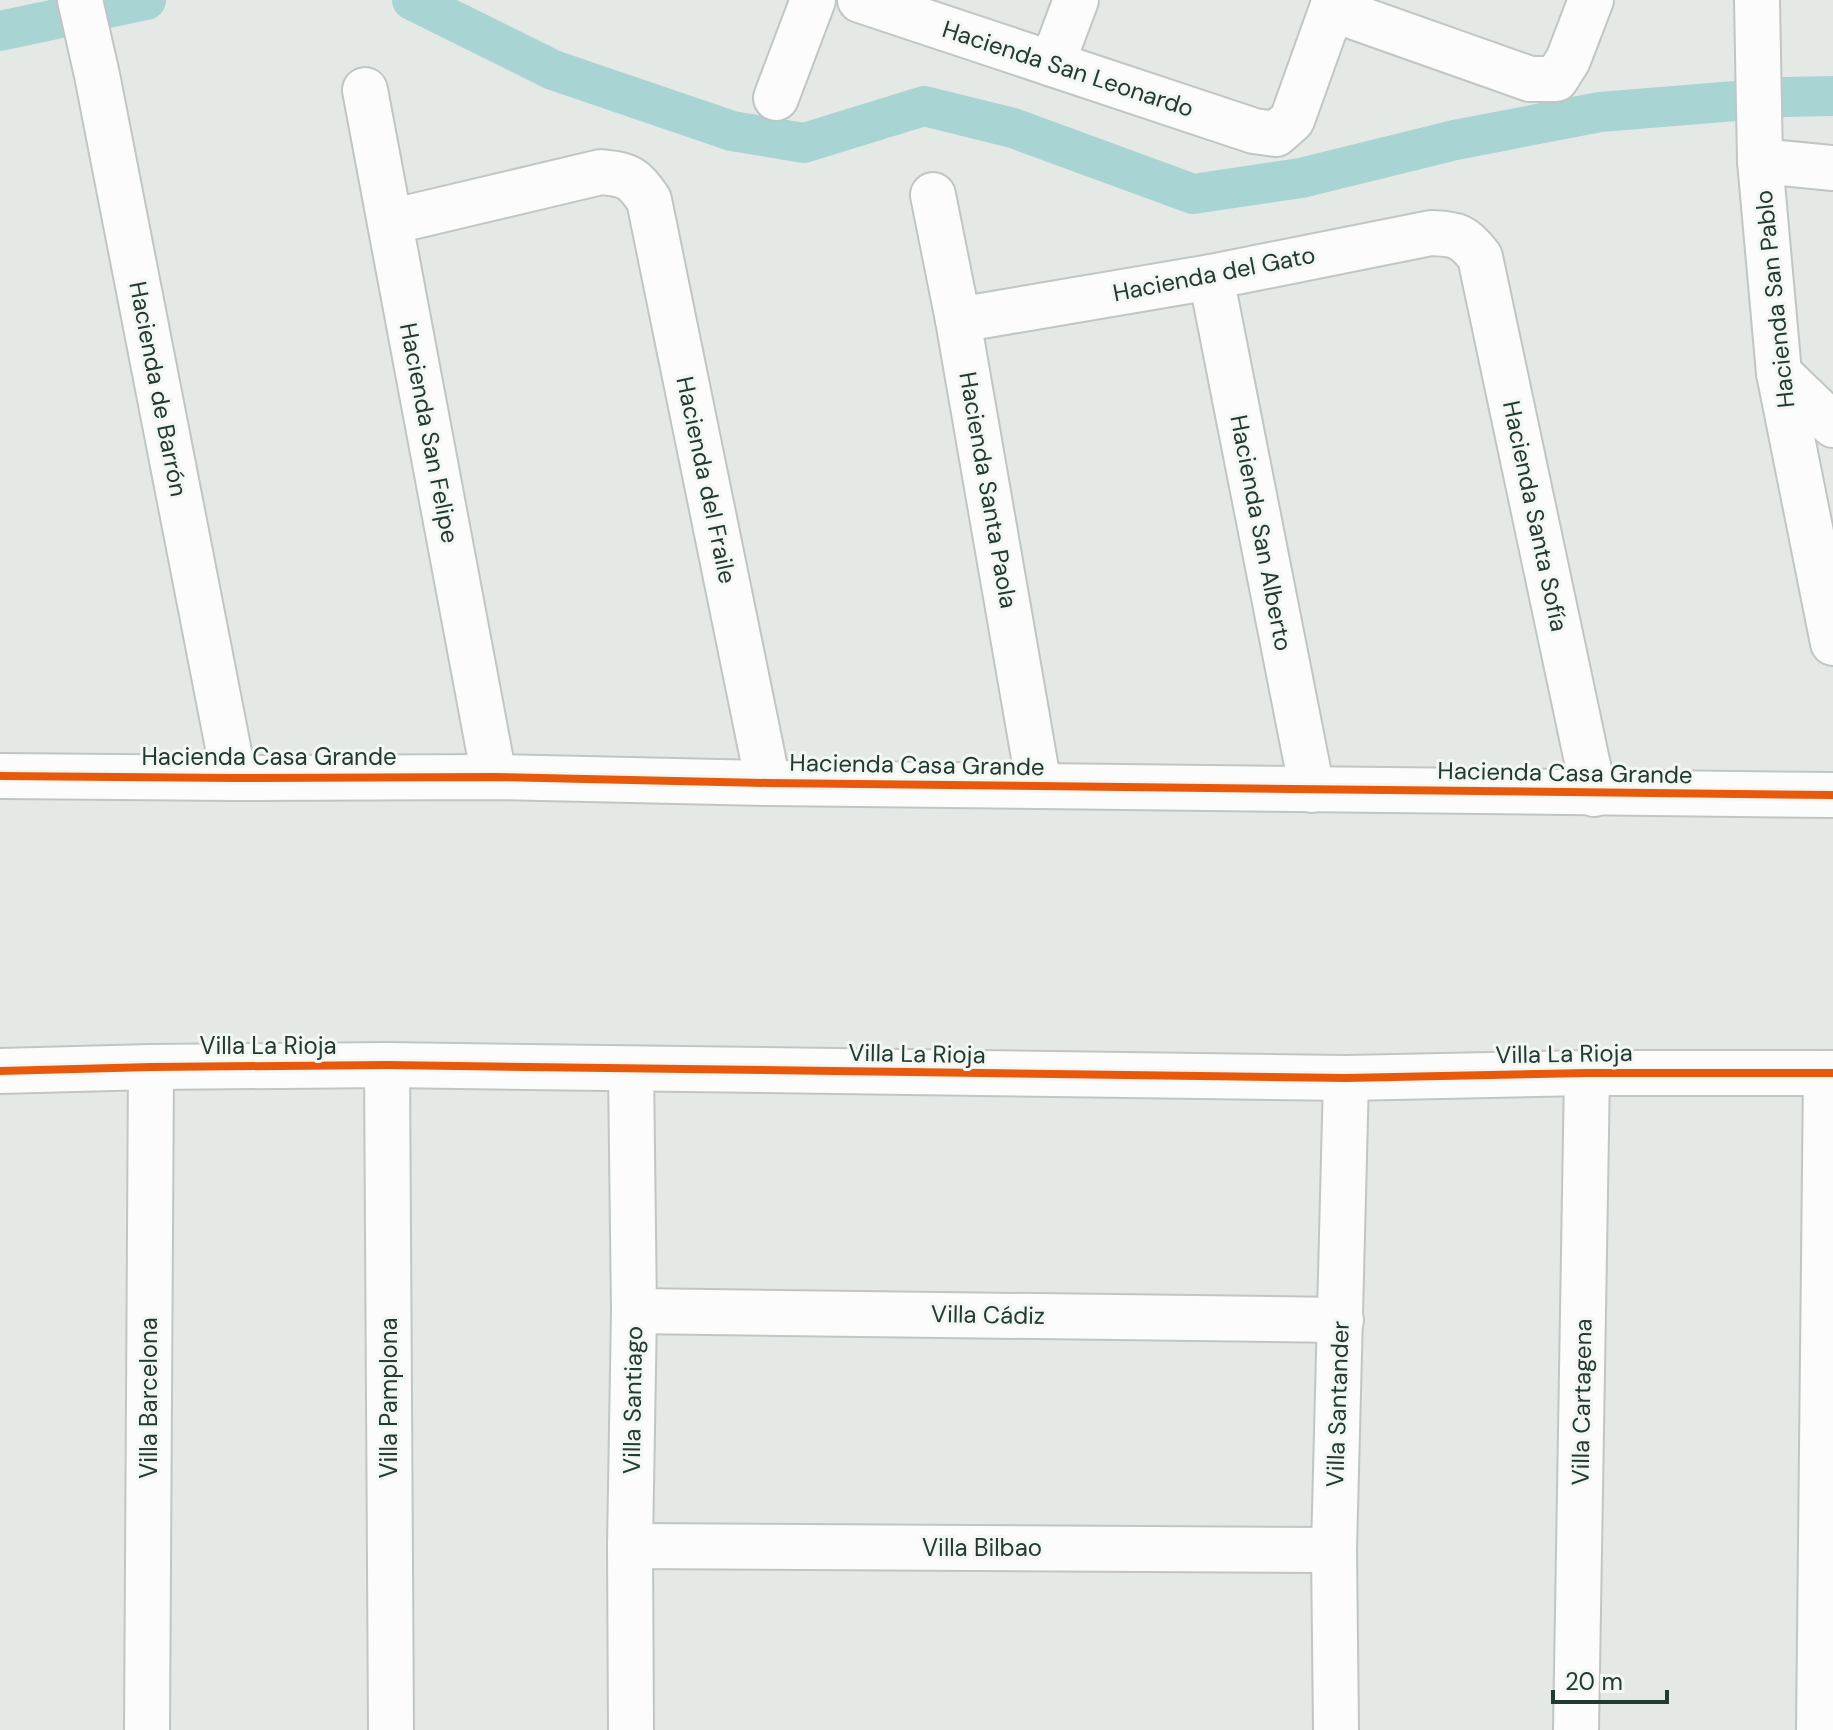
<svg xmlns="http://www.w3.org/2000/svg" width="1833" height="1730" font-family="'DM Sans',sans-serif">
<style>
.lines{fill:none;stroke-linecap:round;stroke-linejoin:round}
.canal{stroke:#a8d4d3;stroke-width:40}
.street-casing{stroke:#c1c6c3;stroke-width:48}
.secondary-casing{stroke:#c0c6c3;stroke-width:48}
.street{stroke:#fbfcfb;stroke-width:44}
.secondary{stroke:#fbfcfb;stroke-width:44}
.cycleway-casing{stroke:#f2f7f4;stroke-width:13}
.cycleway{stroke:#e8590c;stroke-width:8}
.labels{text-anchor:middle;stroke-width:6;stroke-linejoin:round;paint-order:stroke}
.street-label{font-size:24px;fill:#233a30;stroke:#f2f7f4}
</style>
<rect width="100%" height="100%" fill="#e4e9e6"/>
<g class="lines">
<!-- canal -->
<g class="canal">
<path d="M412,0L553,70L732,131L804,143L924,106L1013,128L1193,194L1301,178L1455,140L1600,112L1785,97L1833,96"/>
<path d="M0,31L146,0"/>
</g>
<defs>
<g id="street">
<path d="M80,0L97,75L234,778"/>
<path d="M860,0L1254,131L1276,134L1292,120L1335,0"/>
<path d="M1332,9L1530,79H1556L1568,60L1591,0"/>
<path d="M1052,64L1076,0"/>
<path d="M365,90L494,777"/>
<path d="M776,98L813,0"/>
<path d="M1760,161L1833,168"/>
<path d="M933,195L958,320L1039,786"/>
<path d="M390,222L601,172C629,175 633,177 649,200L768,783"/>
<path d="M1211,277L1312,790"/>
<path d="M958,320L1211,277L1431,233C1457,234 1464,236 1480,257L1594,794"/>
<path d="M1779,373L1833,425"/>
<path d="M387,1065L391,1730"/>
<path d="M631,1070L634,1311L630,1546L631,1730"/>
<path d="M0,1071L151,1067L387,1065L1346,1078L1587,1073H1833"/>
<path d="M634,1311L1341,1320"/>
<path d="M630,1546L1334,1550"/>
<path d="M147,1730L151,1067"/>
<path d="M1336,1730L1334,1550L1346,1078"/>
<path d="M1576,1730L1587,1073"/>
<path d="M1819,1730L1826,1073"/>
</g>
<g id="secondary">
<path d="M1757,0L1760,161L1779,373L1833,643"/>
<path d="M0,776L234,778L494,777L768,783L1833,795"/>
</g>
</defs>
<!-- street casing -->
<use href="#street" class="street-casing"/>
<!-- secondary casing -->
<use href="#secondary" class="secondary-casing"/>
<!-- street -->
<use href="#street" class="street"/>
<!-- secondary -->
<use href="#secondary" class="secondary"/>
<defs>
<g id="cycleway">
<path d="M0,776L234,778L494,777L768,783L1833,795"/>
<path d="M0,1071L151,1067L387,1065L1346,1078L1587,1073H1833"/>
</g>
</defs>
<!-- cycleway casing -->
<use href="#cycleway" class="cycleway-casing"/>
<!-- cycleway -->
<use href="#cycleway" class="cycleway"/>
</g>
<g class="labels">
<!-- street labels -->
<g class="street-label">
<text transform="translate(1068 69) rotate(18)" y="8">Hacienda San Leonardo</text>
<text transform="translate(1214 274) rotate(-11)" y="8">Hacienda del Gato</text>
<text transform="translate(1775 299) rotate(-96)" y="8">Hacienda San Pablo</text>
<text transform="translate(158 389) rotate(79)" y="8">Hacienda de Barrón</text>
<text transform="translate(429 433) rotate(79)" y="8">Hacienda San Felipe</text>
<text transform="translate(706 480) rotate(78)" y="8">Hacienda del Fraile</text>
<text transform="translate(988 490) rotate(80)" y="8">Hacienda Santa Paola</text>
<text transform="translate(1535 516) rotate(78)" y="8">Hacienda Santa Sofía</text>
<text transform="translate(1261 533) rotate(79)" y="8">Hacienda San Alberto</text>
<text x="269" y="765">Hacienda Casa Grande</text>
<text transform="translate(917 765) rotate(1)" y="8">Hacienda Casa Grande</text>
<text transform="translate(1565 773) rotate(1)" y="8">Hacienda Casa Grande</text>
<text x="268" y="1054">Villa La Rioja</text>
<text transform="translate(917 1054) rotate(1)" y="8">Villa La Rioja</text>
<text transform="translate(1564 1054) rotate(-1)" y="8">Villa La Rioja</text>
<text transform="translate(988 1315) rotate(1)" y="8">Villa Cádiz</text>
<text transform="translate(149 1398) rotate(-90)" y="8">Villa Barcelona</text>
<text transform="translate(389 1398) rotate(-90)" y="8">Villa Pamplona</text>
<text transform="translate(633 1400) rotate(-89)" y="8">Villa Santiago</text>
<text transform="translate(1582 1402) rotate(-89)" y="8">Villa Cartagena</text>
<text transform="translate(1338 1404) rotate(-88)" y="8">Villa Santander</text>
<text x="982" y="1556">Villa Bilbao</text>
</g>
</g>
<!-- scale -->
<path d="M1553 1690v12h114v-12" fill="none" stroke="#233a30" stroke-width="4"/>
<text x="1565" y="1690" font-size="24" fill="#233a30" stroke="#f2f7f4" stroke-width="6" paint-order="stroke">20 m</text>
</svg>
